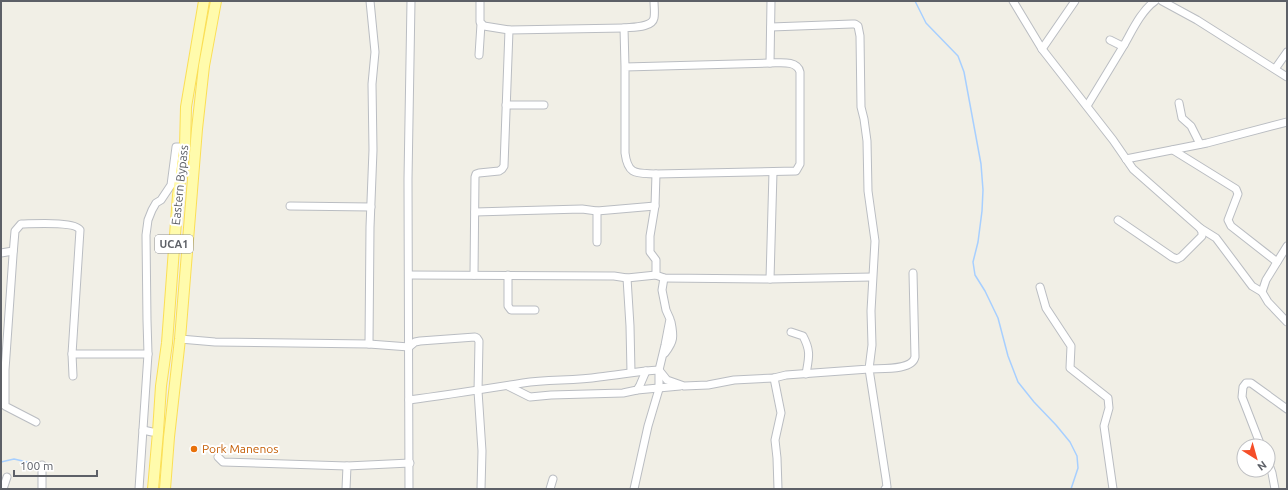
<svg xmlns="http://www.w3.org/2000/svg" width="1288" height="490" font-family="Ubuntu,sans-serif">
<style>
.lines{fill:none;stroke-linecap:round;stroke-linejoin:round}
.stream{stroke:#a7cfff;stroke-width:1.5}
.street-casing{stroke:#babdc2;stroke-width:9}
.primary-casing{stroke:#fbdf55;stroke-width:12}
.street{stroke:#fff;stroke-width:7}
.primary{stroke:#fffbac;stroke-width:10}
.food-dot{fill:#e8710a;stroke:#fff;stroke-width:1.5}
.labels{text-anchor:middle;stroke-width:4;stroke-linejoin:round;paint-order:stroke}
.shield{fill:#fff;stroke:#8e9095;stroke-width:1}
.shield-label{font-size:11px;font-weight:bold;fill:#5d6067}
.street-label{font-size:12px;fill:#5d6067;stroke:#fff}
.food-label{font-size:12px;fill:#c56008;stroke:#fff;text-anchor:start}
</style>
<rect width="100%" height="100%" fill="#f1efe6"/>
<g class="lines">
<!-- stream -->
<g class="stream">
<path d="M915,1L926,23L958,56L964,72L981,164L983,190L982,211L978,242L973,262L975,275L985,291L998,318L1008,356L1018,382L1034,402L1056,425L1070,442L1077,456L1078,468L1071,489"/>
<path d="M1,462L14,459L27,462"/>
</g>
<defs>
<g id="street">
<path d="M480,1V22L484,26L509,30"/>
<path d="M1013,1L1042,49L1113,140L1133,169L1200,228L1202,232V236L1181,257L1177,259L1172,257L1118,220"/>
<path d="M1162,1L1197,20L1287,77"/>
<path d="M1110,40L1120,45H1124C1132,31 1141,11 1155,1"/>
<path d="M1042,49L1075,1"/>
<path d="M479,55L481,24"/>
<path d="M770,63L771,1"/>
<path d="M625,67V153C628,176 637,173 656,174L796,171L800,164V72C797,60 780,63 770,63L625,67L624,28C632,27 652,28 654,18C655,13 654,6 654,1"/>
<path d="M1275,69L1287,52"/>
<path d="M1179,103L1182,118L1191,126L1200,144"/>
<path d="M506,105H544"/>
<path d="M1087,106L1124,45"/>
<path d="M1173,150L1236,189L1238,194L1228,220L1231,226L1277,262"/>
<path d="M1126,159L1207,143L1287,122"/>
<path d="M656,174L655,206L650,236V252L656,260V275L664,278L770,279L872,277"/>
<path d="M290,206L371,207"/>
<path d="M475,212L582,209L597,211L655,206"/>
<path d="M1200,228L1216,238L1252,286L1262,292"/>
<path d="M597,242V211"/>
<path d="M1287,246L1266,280L1262,292L1268,302L1287,322"/>
<path d="M1,253L13,251"/>
<path d="M409,275L614,276L627,278L656,275"/>
<path d="M474,275L475,177L476,174L479,173L499,171L502,169L504,166L509,30L624,28"/>
<path d="M508,275V306L511,310H535"/>
<path d="M627,278L630,326L631,372"/>
<path d="M770,279L773,172"/>
<path d="M1040,287L1046,308L1071,346L1070,368L1108,398L1109,408L1104,426L1113,489"/>
<path d="M791,332L803,336C811,351 809,357 806,374"/>
<path d="M180,339L215,342L369,344L409,347L415,342L420,341L475,337L477,338L479,341L478,391L482,451L481,489"/>
<path d="M369,344L370,227L373,150L372,84L375,52L370,1"/>
<path d="M665,353C674,341 674,337 671,322"/>
<path d="M72,354L73,376"/>
<path d="M774,378L781,413L775,440L777,458L778,489"/>
<path d="M508,386L530,397L551,395L623,393L637,390L640,385L646,371"/>
<path d="M637,390L680,386"/>
<path d="M409,400C447,395 485,389 523,383C548,379 574,381 599,377C619,375 638,371 659,370L667,380L684,386L708,385L734,380L774,378L786,375L869,369L872,345L871,311L875,241L868,191L867,141L864,119L861,107L860,36L858,26L855,24H852L771,27"/>
<path d="M36,422L5,406V370L13,255L15,231L21,224C32,224 75,221 80,230L72,354H148"/>
<path d="M143,430L152,432H158"/>
<path d="M1261,446L1242,397L1243,387L1246,383H1251L1287,409"/>
<path d="M218,457L223,462L347,466"/>
<path d="M1268,462L1272,473L1275,489"/>
<path d="M42,465V489"/>
<path d="M3,489L7,477"/>
<path d="M139,489L148,354L147,320L146,235L148,220L152,210L156,203L161,200L171,185L176,147H185"/>
<path d="M346,489L347,466L410,463"/>
<path d="M409,489L408,179L411,1"/>
<path d="M550,489L553,479"/>
<path d="M634,489L648,426L659,389V370L665,345L670,319L666,310L662,290L664,278"/>
<path d="M885,489L887,487L886,479L869,369C880,368 912,371 915,357L913,273"/>
</g>
<g id="primary">
<path d="M153,489L158,432L161,386L167,343L178,195L185,147L186,107L204,1"/>
<path d="M165,489L169,437L180,339L197,129L204,66L216,1"/>
</g>
</defs>
<!-- street casing -->
<use href="#street" class="street-casing"/>
<!-- primary casing -->
<use href="#primary" class="primary-casing"/>
<!-- street -->
<use href="#street" class="street"/>
<!-- primary -->
<use href="#primary" class="primary"/>
</g>
<!-- markers -->
<circle class="food-dot" cx="194" cy="449" r="4"/>
<g class="labels">
<!-- shield labels -->
<rect class="shield" x="155" y="235" width="38" height="18" rx="3"/>
<g class="shield-label">
<text x="174" y="248">UCA1</text>
</g>
<!-- street labels -->
<g class="street-label">
<text transform="translate(180 185) rotate(-84)" y="4">Eastern Bypass</text>
</g>
<!-- food labels -->
<g class="food-label">
<text x="202" y="453">Pork Manenos</text>
</g>
</g>
<!-- border -->
<rect width="1288" height="490" fill="none" stroke="#5d6067" stroke-width="4"/>
<!-- north arrow -->
<g transform="translate(1256 458) rotate(143)"><circle r="19" fill="#ffffff" stroke="#bebfc2"/>
<path d="M0-3L7 15L0 10L-7 15Z" fill="#f54e28"/>
<text y="-6" font-size="11" font-weight="bold" text-anchor="middle" fill="#5d6067">N</text>
</g>
<!-- scale -->
<path d="M14 470v6h83v-6" fill="none" stroke="#5d6067" stroke-width="2"/>
<text x="20" y="470" font-size="12" fill="#5d6067" stroke="#ffffff" stroke-width="3" paint-order="stroke">100 m</text>
</svg>
